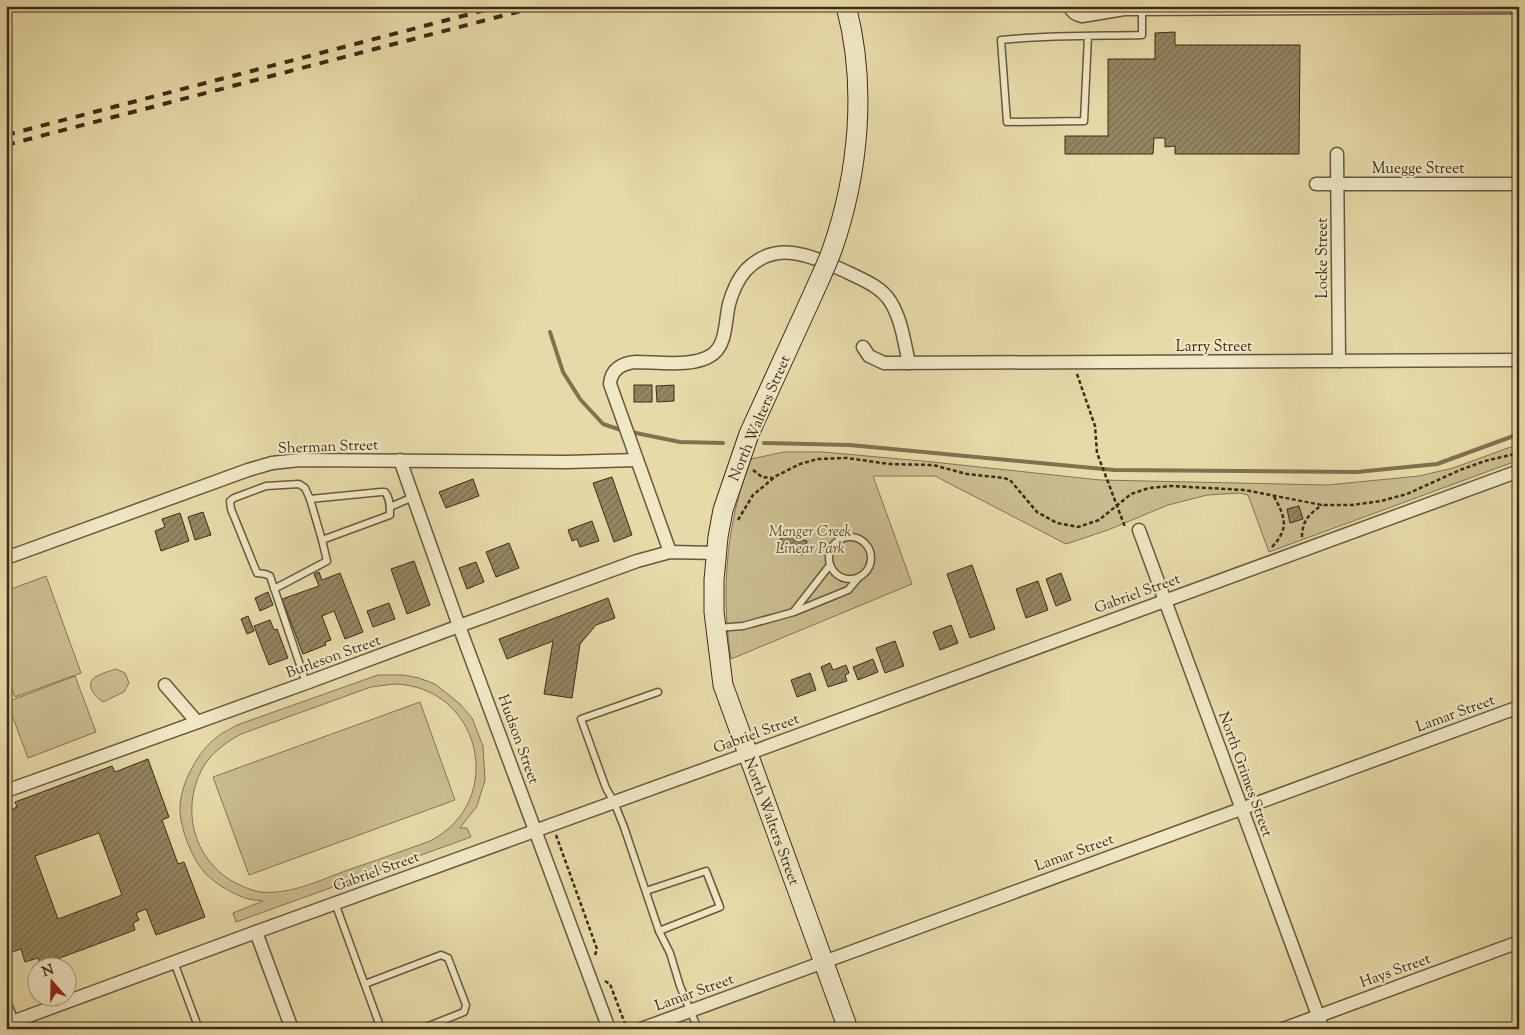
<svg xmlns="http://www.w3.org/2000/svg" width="1525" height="1035" font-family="'Sorts Mill Goudy',serif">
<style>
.green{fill:#cabc8f;stroke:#847453;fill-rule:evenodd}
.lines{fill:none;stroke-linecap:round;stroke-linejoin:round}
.stream{stroke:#807151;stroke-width:4}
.building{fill:url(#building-hatch);stroke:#3d2c17;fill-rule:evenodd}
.service-casing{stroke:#68583b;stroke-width:9}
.minor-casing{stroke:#68583b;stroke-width:15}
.secondary-casing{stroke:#3d2c17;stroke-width:21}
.path{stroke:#3d2c17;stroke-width:2.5;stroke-dasharray:4 2.5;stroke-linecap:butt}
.service{stroke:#efe7c6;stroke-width:6}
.minor{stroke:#efe7c6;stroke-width:12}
.secondary{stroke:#efe7c6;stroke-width:19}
.rail{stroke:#3d2c17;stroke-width:4;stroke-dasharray:9 9;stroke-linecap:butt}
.secondary-bridge-casing{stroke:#3d2c17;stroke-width:21;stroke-linecap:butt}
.secondary-bridge{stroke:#efe7c6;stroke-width:19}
.labels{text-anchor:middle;stroke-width:4;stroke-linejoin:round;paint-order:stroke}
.street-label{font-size:15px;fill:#3d2c17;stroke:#efe7c6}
.park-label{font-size:15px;font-style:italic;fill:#59492f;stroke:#efe7c6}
</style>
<defs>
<pattern id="building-hatch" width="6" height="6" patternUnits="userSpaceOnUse" patternTransform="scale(1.25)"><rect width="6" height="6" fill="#958662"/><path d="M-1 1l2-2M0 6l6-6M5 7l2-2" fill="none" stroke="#7b6e50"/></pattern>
</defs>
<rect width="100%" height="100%" fill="#e7daa8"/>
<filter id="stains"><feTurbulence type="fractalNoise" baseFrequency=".004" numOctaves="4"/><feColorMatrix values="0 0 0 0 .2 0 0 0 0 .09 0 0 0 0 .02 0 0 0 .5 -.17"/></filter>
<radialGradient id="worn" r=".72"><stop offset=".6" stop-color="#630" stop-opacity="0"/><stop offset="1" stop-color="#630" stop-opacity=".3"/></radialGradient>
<!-- green -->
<g class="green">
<path d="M1519,444V460L1269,552L1248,495L1240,493L1207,495L1168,505L1108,530L1066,544L935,476H873L912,584L731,659C722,601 725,544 741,488C744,479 747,469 751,459L784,452H823L933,462L1100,480L1327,485L1419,476L1453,468Z"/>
<path d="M46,576L81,673L15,697L6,672V591Z"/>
<path d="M116,669L125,673L129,683L124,692L103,702C96,698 86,686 93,679C98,674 110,671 116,669Z"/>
<path d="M378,675H404L419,678L435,684L460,704L472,718L483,746L485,780L477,806L460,828H467L471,837L236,922L233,913L263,901C257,900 250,900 245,898C229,892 210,881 201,868C190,853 179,825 180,806C181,783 198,751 217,737C223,732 231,729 237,725ZM394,684C481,686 508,801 430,841C402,851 375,861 348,870C320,880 291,895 260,892C250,890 241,886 232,881C193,858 181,809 202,769C211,753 225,743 241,734L371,687Z"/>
<path d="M75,676L96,732L28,758L7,702Z"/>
<path d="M420,702L455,800L249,875L213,777Z"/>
</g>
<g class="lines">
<!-- stream -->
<g class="stream">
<path d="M550,332L563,372L580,399L603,424L624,431"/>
<path d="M631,432L680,442L723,443"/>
<path d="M764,443L850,445L1114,470L1357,472L1437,464L1519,434"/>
</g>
</g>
<!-- building -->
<g class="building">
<path d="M1175,32V45H1300L1299,154H1175V146L1165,147V138H1154L1153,154H1065V136H1108V59H1155V33Z"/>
<rect x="634" y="385" width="18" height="17"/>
<path d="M674,385V401L657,402L656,386Z"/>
<path d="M612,477L632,535L614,542L593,483Z"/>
<path d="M473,479L479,496L446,508L439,492Z"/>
<path d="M1299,506L1303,519L1290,523L1287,509Z"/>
<path d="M203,512L211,535L195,540L188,517Z"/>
<path d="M180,513L189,541L161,551L155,531L165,527L162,519Z"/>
<path d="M592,521L599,541L580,547L577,539L572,541L568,530Z"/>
<path d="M782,535L807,541L803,555L778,548Z"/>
<path d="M509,543L519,568L496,577L486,552Z"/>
<path d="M414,561L430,605L407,614L391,569Z"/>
<path d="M476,562L484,582L467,589L459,568Z"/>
<path d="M972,565L995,629L970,638L947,574Z"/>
<path d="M319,572L322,580L340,573L363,632L345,639L334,611L322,616L331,640L325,642L326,645L303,654L282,599L319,586L314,574Z"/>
<path d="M1061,573L1071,600L1056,606L1046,579Z"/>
<path d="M1038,581L1048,610L1026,618L1016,589Z"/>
<path d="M268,592L273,605L260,611L255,598Z"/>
<path d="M608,598L615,618L596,625L580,644L572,698L544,694L553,641L507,659L499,639Z"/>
<path d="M389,603L395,619L373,627L367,611Z"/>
<path d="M248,616L254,631L247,634L241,619Z"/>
<path d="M270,620L274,630L277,629L288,658L269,665L254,626Z"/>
<path d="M951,625L958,643L940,650L933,632Z"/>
<path d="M895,641L904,666L885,673L876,648Z"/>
<path d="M873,659L878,672L858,680L853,667Z"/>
<path d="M830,663L833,670L846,665L849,673L845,675L847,681L828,687L821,667Z"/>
<path d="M810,673L816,690L797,697L791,680Z"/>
<path d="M148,759L169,817L162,820L178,864L184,862L205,917L156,935L146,909L136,913L139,920L133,923L135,930L41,965L38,958L25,962L21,949L6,954V812L17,807L15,802L112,766L115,772ZM99,833L122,895L58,919L35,856Z"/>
</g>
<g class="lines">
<defs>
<g id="service">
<path d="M1088,36L1084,121L1007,122L1001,40C1048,35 1095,36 1142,35V9"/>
<path d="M310,499L322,540"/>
<path d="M390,507L413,497"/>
<circle cx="850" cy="558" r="21"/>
<path d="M274,589L327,561L322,540L390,515C390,507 390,498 385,492H381L310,499L305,488L299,484L266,486L234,498L230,501L231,509L257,573L265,574L270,576L306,683"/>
<path d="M794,611L830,565"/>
<path d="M717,628L743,626L794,612L848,590L859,577"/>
<path d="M658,692L581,719L606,788L614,802L624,827L659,931L670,953L680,986L698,1029"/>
<path d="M646,891L706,871L720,907L659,931"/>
<path d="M335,903L381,1029"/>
<path d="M174,962L199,1029"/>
<path d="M365,984L441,955L448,958L466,1005L464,1012L421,1029"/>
<path d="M6,999L15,1021"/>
</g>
<g id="minor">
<path d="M1069,6C1072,12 1076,15 1082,16L1124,9L1519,7"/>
<path d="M1337,154L1339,361"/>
<path d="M1316,184H1519"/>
<path d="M863,347L869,356L884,363L1519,360"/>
<path d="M400,460L459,626L609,1029"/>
<path d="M1139,530L1323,1029"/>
<path d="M670,552L610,384C611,369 622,363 636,362C658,362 695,368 713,354C727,343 725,320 729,304C732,293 738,279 746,270C777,238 813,257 847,272C863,280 880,286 890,301C902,320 904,342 909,363"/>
<path d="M6,558L248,470L272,463L300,460L567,462L637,460"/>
<path d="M165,685L197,722"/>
<path d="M6,791L306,683L459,626L637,561L670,552L716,553"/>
<path d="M256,932L292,1029"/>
<path d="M6,1027L15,1021L256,932L747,754L1519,471"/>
<path d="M641,1029L1519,707"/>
<path d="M1283,1029L1519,942"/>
</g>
<path id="secondary" d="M814,292L749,434L723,510L718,537L714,580V612L723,685L848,1029"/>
</defs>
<!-- service casing -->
<use href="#service" class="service-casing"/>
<!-- minor casing -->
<use href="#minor" class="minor-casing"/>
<!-- secondary casing -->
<use href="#secondary" class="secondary-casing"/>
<!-- path -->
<g class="path">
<path d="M1077,374L1095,426L1097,453L1125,527"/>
<path d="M753,470L762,477L773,478"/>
<path d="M738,520L753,495L776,476L800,464L818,459L847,458L889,464L933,465L967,474L1004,478L1010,480L1037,512L1057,523L1078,527L1099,520L1131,494L1149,488L1171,486L1245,490L1322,505H1352L1381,501L1407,494L1460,470L1485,461L1519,453"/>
<path d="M1302,537C1302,521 1309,514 1322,505"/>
<path d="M1272,547C1290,528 1285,516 1273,495"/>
<path d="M556,835L597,949L595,955"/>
<path d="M605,981L610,984L627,1029"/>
</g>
<!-- service -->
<use href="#service" class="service"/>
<!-- minor -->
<use href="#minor" class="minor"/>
<!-- secondary -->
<use href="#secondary" class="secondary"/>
<!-- rail -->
<g class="rail">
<path d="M6,135L501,6"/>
<path d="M6,145L540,6"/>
</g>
<defs>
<path id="secondary-bridge" d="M814,292C820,278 827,264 832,250C859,173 867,85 846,6"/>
</defs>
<!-- secondary-bridge casing -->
<use href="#secondary-bridge" class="secondary-bridge-casing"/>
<!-- secondary-bridge -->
<use href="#secondary-bridge" class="secondary-bridge"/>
</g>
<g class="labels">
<!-- street labels -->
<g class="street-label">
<text x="1418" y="173">Muegge Street</text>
<text transform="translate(1322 258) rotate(-90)" y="5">Locke Street</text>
<text x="1214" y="351">Larry Street</text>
<text transform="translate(759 418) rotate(-67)" y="5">North Walters Street</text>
<text transform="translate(328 446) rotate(-2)" y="5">Sherman Street</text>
<text transform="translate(1137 593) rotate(-20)" y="5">Gabriel Street</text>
<text transform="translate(333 656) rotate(-20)" y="5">Burleson Street</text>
<text transform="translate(1455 713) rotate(-20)" y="5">Lamar Street</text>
<text transform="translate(756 733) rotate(-20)" y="5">Gabriel Street</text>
<text transform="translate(519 739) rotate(70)" y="5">Hudson Street</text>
<text transform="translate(1246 774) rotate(70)" y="5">North Grimes Street</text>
<text transform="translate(772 821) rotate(70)" y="5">North Walters Street</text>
<text transform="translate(1074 852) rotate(-20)" y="5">Lamar Street</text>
<text transform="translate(376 871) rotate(-20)" y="5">Gabriel Street</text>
<text transform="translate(1395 970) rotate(-20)" y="5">Hays Street</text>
<text transform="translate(694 992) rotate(-20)" y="5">Lamar Street</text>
</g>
<!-- park labels -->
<g class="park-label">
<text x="810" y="536">Menger Creek<tspan x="810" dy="17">Linear Park</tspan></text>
</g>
</g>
<!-- margin -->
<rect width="1525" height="1035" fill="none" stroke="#e7daa8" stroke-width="25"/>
<rect x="8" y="8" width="1510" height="1020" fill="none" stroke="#3d2c17" stroke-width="2.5"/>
<rect x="12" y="12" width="1500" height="1010" fill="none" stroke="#3d2c17"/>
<!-- north arrow -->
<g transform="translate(52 982) rotate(340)"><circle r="24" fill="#efe7c6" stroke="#a89c80"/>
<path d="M0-4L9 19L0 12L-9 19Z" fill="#8f2418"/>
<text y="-8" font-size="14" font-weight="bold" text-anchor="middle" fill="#3d2c17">N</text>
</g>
<rect width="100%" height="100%" filter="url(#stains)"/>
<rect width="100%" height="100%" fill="url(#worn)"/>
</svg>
